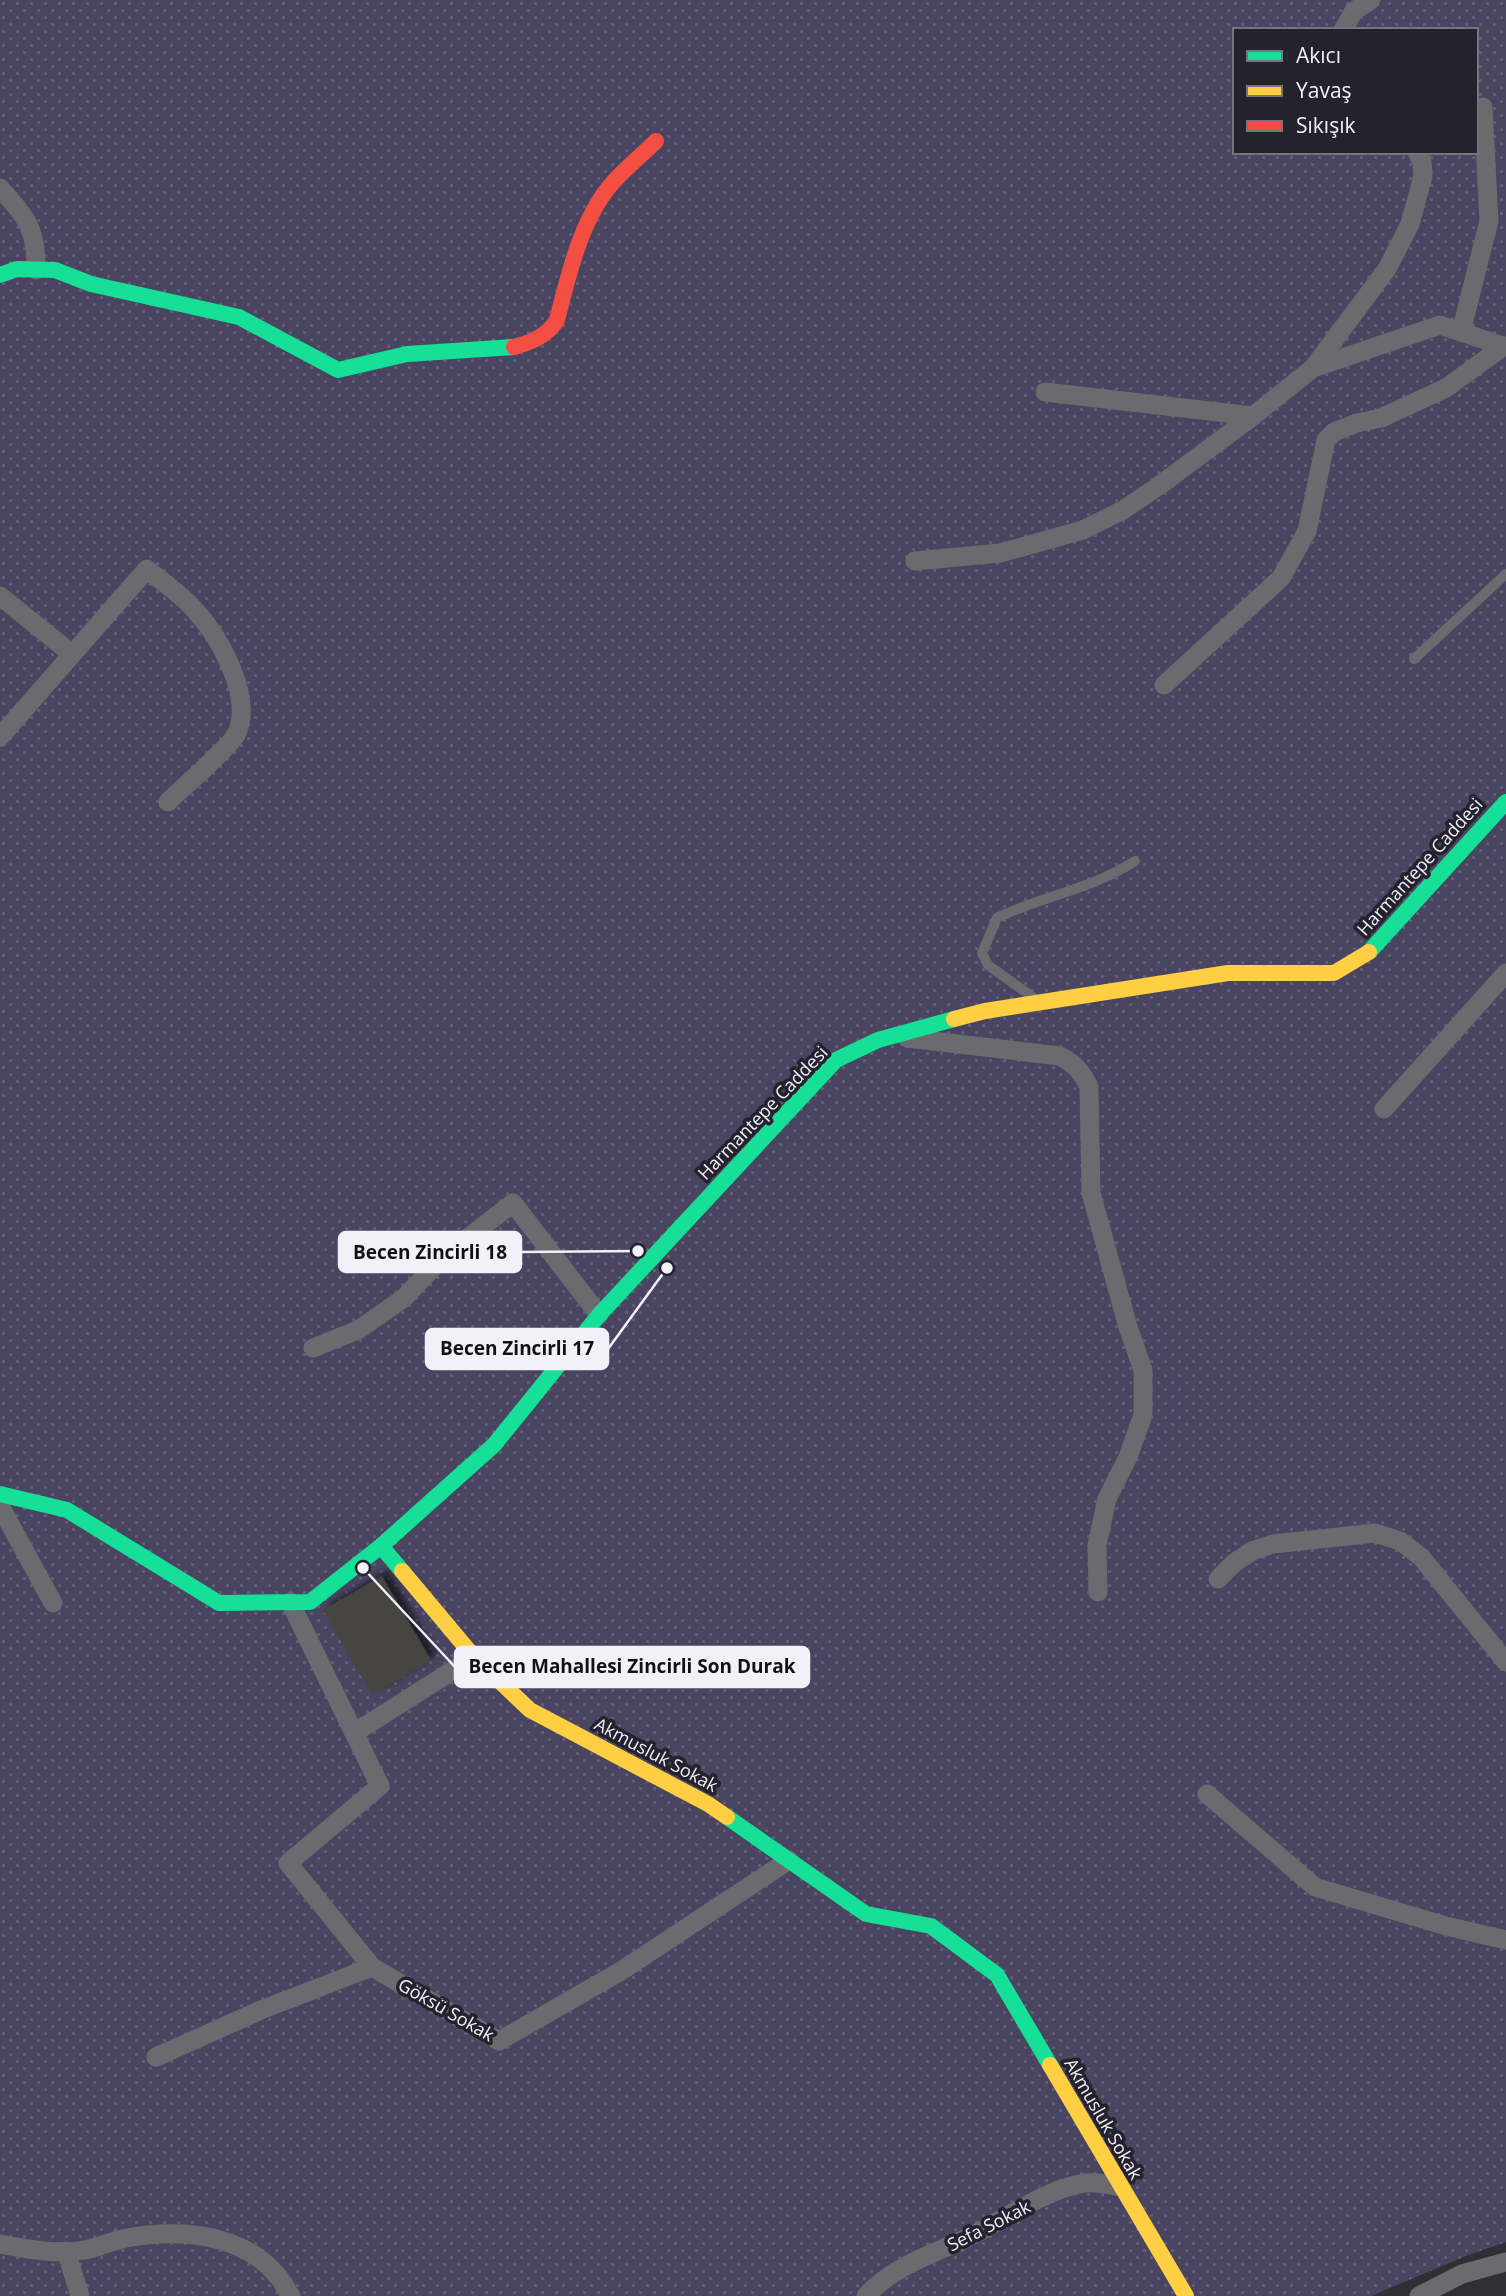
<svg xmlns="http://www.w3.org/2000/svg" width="1506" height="2296" font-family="'Open Sans',sans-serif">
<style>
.grass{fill:url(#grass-dots);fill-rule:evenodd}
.building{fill:#464440;filter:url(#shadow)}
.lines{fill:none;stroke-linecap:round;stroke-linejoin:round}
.lane{stroke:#6a6a6f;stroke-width:10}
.street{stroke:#6a6a6f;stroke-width:19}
.fast{stroke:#16e098;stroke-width:16}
.slow{stroke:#ffcf43;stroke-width:16}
.jam{stroke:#f24e42;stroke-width:16}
.labels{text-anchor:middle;stroke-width:7;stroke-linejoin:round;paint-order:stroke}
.street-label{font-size:18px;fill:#f2f1f9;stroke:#23222d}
.leader{fill:none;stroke:#f2f1f9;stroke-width:2.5}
.callout-dot{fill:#f2f1f9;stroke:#23222d;stroke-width:2.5}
.callout{fill:#f2f1f9;stroke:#f2f1f9;stroke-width:2.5}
.callout-label{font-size:19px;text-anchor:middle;font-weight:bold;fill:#111}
</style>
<defs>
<pattern id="grass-dots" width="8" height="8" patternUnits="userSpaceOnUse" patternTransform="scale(1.75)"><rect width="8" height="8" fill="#494560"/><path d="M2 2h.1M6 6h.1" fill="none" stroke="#646078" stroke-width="1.8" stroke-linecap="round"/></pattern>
<filter id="shadow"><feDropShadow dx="6" dy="-6" stdDeviation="3.5" flood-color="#0009"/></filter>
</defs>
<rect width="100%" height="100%" fill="#2f2f34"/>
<!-- grass -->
<path class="grass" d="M0,0H1506V2242L1466,2256L1371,2296H0ZM1235,30H1476V152H1235Z"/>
<!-- building -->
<path class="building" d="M382,1576L431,1660L372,1695L323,1610Z"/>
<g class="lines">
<!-- lane -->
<g class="lane">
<path d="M1414,659L1506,574"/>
<path d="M1034,998L988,965L982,953L997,918C1042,896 1092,889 1135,861"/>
</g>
<!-- street -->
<g class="street">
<path d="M1343,30L1354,11L1371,0"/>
<path d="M0,188C26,217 37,229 36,270"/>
<path d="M1461,332L1489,221L1483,107"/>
<path d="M1313,368L1440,325L1506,347"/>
<path d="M1045,392L1253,416"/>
<path d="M915,561L1000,553L1083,530L1123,510L1160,485L1253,416L1313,368L1387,269L1410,224L1423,176L1422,162L1417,152"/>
<path d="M0,596L72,654"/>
<path d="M1164,685L1281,578L1307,531L1326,440L1334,432L1357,423L1381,418L1446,388L1504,346"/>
<path d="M0,737L147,569C161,581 179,593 192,607C219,635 253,695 237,733C232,745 181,789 168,802"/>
<path d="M907,1038L1060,1056C1075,1064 1082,1072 1089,1087L1091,1193L1128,1327L1143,1370V1415L1128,1457L1107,1499L1097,1545L1098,1592"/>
<path d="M1384,1109L1506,973"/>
<path d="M313,1348L358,1330L404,1298L442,1258L513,1203L599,1315"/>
<path d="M0,1506L53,1603"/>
<path d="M1218,1579L1234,1563L1252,1551L1273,1544L1375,1533L1400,1541L1421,1557L1506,1662"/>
<path d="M290,1602L380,1786L288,1863L372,1967"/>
<path d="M354,1733L474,1657"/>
<path d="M1207,1794L1315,1887L1446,1926L1506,1940"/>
<path d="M156,2057L261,2010L372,1967L499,2041L621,1971L789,1860"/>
<path d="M0,2244C27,2249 57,2255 85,2250C99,2247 112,2241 126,2238C178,2229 239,2232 276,2274C282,2280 286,2289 291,2296"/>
<path d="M66,2251L80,2296"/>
<path d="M866,2296C895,2264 939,2252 977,2233C1009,2216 1043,2192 1079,2184C1093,2181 1107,2184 1121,2187"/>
<path d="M1419,2296L1462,2274L1506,2262"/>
</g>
<!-- fast -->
<g class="fast">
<path d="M0,275L17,269L55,270L91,284L239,317L338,370L407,354L514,347"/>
<path d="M1369,952L1506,802"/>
<path d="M0,1494L67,1510L219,1603L310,1602L381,1546L402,1571"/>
<path d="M381,1546L494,1445L599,1315L836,1060L878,1040L954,1019"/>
<path d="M727,1817L866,1914L931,1926L997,1975L1050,2065"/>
</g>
<!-- slow -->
<g class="slow">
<path d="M954,1019L985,1011L1228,973H1334L1369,952"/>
<path d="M402,1571L474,1657L530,1710L708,1804L727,1817"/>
<path d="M1050,2065L1186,2296"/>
</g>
<!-- jam -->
<path class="jam" d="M514,347C532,342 547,336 557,320C568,277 580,223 609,187C622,171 641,156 656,141"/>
</g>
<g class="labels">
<!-- street labels -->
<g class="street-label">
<text transform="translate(1420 867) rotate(-48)" y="6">Harmantepe Caddesi</text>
<text transform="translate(763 1113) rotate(-46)" y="6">Harmantepe Caddesi</text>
<text transform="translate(656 1755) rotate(28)" y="6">Akmusluk Sokak</text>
<text transform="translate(446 2010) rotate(30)" y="6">Göksü Sokak</text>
<text transform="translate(1103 2119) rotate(60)" y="6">Akmusluk Sokak</text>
<text transform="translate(989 2226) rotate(-27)" y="6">Sefa Sokak</text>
</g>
</g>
<!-- callouts -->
<path class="leader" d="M638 1251L521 1252M667 1268L608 1349M363 1568L455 1667"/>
<g class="callout-dot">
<circle cx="638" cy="1251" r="7"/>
<circle cx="667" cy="1268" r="7"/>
<circle cx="363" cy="1568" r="7"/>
</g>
<g class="callout">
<rect x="339" y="1232" width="182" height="40" rx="7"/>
<rect x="426" y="1329" width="182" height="40" rx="7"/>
<rect x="455" y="1647" width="354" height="40" rx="7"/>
</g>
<g class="callout-label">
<text x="430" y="1259">Becen Zincirli 18</text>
<text x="517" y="1355">Becen Zincirli 17</text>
<text x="632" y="1673">Becen Mahallesi Zincirli Son Durak</text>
</g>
<!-- legend -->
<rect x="1233" y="28" width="245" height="126" fill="#23222d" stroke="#76757f" stroke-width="2"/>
<rect x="1247" y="51" width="35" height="10" fill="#16e098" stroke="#76757f" stroke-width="2"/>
<text x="1296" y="63" font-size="21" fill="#f2f1f9">Akıcı</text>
<rect x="1247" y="86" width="35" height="10" fill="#ffcf43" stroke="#76757f" stroke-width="2"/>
<text x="1296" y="98" font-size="21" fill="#f2f1f9">Yavaş</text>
<rect x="1247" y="121" width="35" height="10" fill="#f24e42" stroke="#76757f" stroke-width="2"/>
<text x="1296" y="133" font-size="21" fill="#f2f1f9">Sıkışık</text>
</svg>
